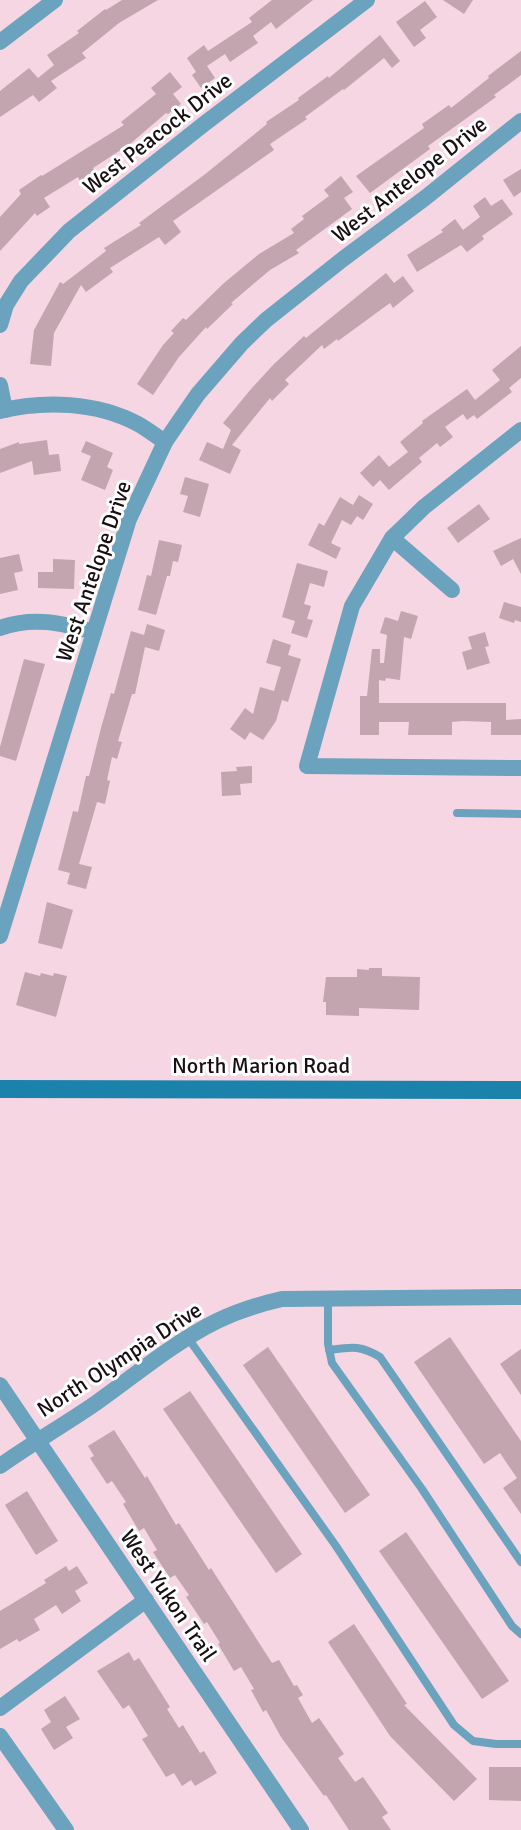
<svg xmlns="http://www.w3.org/2000/svg" width="521" height="1830" font-family="Signika,sans-serif">
<style>
.building{fill:#c2a5af}
.lines{fill:none;stroke-linecap:round;stroke-linejoin:round}
.lane{stroke:#6ba2be;stroke-width:8}
.street{stroke:#6ba2be;stroke-width:16}
.secondary{stroke:#1b82ac;stroke-width:18}
.labels{text-anchor:middle;stroke-width:6;stroke-linejoin:round;paint-order:stroke}
.street-label{font-size:22px;fill:#190f13;stroke:#fff}
</style>
<rect width="100%" height="100%" fill="#f5d6e2"/>
<!-- building -->
<g class="building">
<path d="M122,0H158L119,23L82,53L86,58L51,81L57,88L39,102L33,95L0,117V91L29,68L38,78L54,65L47,55L79,33L77,31L105,9L106,10Z"/>
<path d="M272,0H313L276,29L271,22L253,36L258,43L230,62L225,54L207,66L215,78L201,88L192,75L196,72L187,58L204,45L208,51L252,22L249,18Z"/>
<path d="M443,0H473L464,14Z"/>
<path d="M425,1L437,17L420,30L426,38L414,47L396,22Z"/>
<path d="M380,35L400,61L392,68L384,58L344,90L343,89L305,117L307,119L270,144L274,150L173,221L181,232L165,245L159,237L110,268L113,272L86,292L81,285L54,333L51,366L30,364L34,330L60,282L63,284L106,251L104,248L141,225L139,223L204,175L267,124L266,122L299,100L298,98L328,76L329,78Z"/>
<path d="M521,51V75L494,95L496,97L428,146L430,149L370,193L356,176L424,128L422,124L449,105L451,108L489,78L488,76Z"/>
<path d="M170,72L182,87L173,94L181,104L168,114L166,113L130,144L93,168L95,171L80,181L78,177L44,198L50,207L37,216L35,213L0,251V217L21,194L19,190L41,175L42,176L124,125L121,122L156,94L151,88Z"/>
<path d="M521,169V192L514,197L503,180Z"/>
<path d="M341,176L353,192L344,198L352,209L296,250L299,253L270,270L231,303L233,304L207,329L206,327L179,357L153,395L137,384L163,345L174,333L171,331L183,318L186,320L224,283L259,254L294,233L291,229L304,219L302,216L329,196L324,190Z"/>
<path d="M485,197L491,206L502,199L513,214L482,236L484,239L467,252L461,245L417,272L407,255L443,232L441,230L455,219L463,230L480,217L473,206Z"/>
<path d="M386,273L394,283L403,276L414,291L393,308L390,303L338,341L337,339L324,349L322,345L285,380L289,384L272,401L270,398L232,445L241,450L230,474L199,460L207,442L223,449L231,430L223,423L251,389L274,364L304,336L306,338Z"/>
<path d="M521,346V378L509,388L512,392L477,419L474,415L467,420L463,414L445,427L453,437L440,447L437,443L419,458L422,462L389,490L380,480L373,487L360,473L379,455L389,467L408,452L400,442L423,423L422,421L467,389L475,400L500,380L492,370Z"/>
<path d="M47,440L49,455L59,454L61,471L34,475L32,461L0,473V449L19,442V444Z"/>
<path d="M86,441L113,453L107,467L113,470L105,490L81,480L91,456L81,452Z"/>
<path d="M185,477L209,484L200,517L183,512L188,496L180,494Z"/>
<path d="M359,495L373,504L363,520L357,516L351,525L342,520L331,543L341,548L336,559L308,545L319,523L324,526L340,497L353,505Z"/>
<path d="M479,504L490,519L458,543L447,528Z"/>
<path d="M521,538V574L513,559L501,566L493,551Z"/>
<path d="M159,540L182,545L178,562L173,561L170,576H167L156,615L138,610L147,575L151,576Z"/>
<path d="M19,554L23,571L14,573L18,590L0,594V558Z"/>
<path d="M53,559L75,560L74,589L38,588V572H53Z"/>
<path d="M297,563L328,571L324,587L310,583L304,604L311,606L307,619L313,620L307,638L291,633L295,621L282,617Z"/>
<path d="M504,602L521,607V622L515,620L514,623L499,618Z"/>
<path d="M401,611L418,616L411,639L404,637L400,680L386,678L385,681L379,680V703H506V720L521,719V735H491V722L463,721L452,722V735H408L409,722H379V735H360V696H367L372,649H380V663H384L387,635L380,633L385,617L398,621Z"/>
<path d="M147,624L165,630L159,651L145,647L135,694H132L118,741L122,742L117,759L112,757L107,780L110,781L105,804L97,802L79,864L92,867L86,889L67,884L70,873L58,870L73,811L78,812L86,776H89L101,728L111,693L114,694L131,631L144,635Z"/>
<path d="M485,632L489,646L485,647L490,663L467,670L462,652L472,649L468,637Z"/>
<path d="M273,639L291,645L288,655L301,659L288,702L282,700L276,721L263,740L250,732L245,740L230,729L245,708L253,714L260,687L274,691L281,667L266,663Z"/>
<path d="M24,659L45,664L16,761L0,756V747Z"/>
<path d="M252,766V783L240,784L241,795L222,796L221,772L237,771L236,767Z"/>
<path d="M47,902L73,910L62,949L38,943Z"/>
<path d="M369,968H382V976L420,977L419,1010L359,1008V1016L326,1015V1002H323L326,977H357V969L369,970Z"/>
<path d="M25,972L40,976L41,973L53,976L54,973L67,976L56,1017L16,1005Z"/>
<path d="M450,1337L521,1441V1514L503,1488L517,1478L508,1465L500,1453L484,1464L414,1362Z"/>
<path d="M268,1347L370,1495L345,1513L243,1365Z"/>
<path d="M521,1349V1395L500,1364Z"/>
<path d="M190,1391L302,1554L276,1573L163,1409Z"/>
<path d="M114,1430L145,1478L147,1476L176,1525L179,1523L209,1570L211,1568L272,1663L279,1660L294,1686L297,1685L303,1695L298,1698L312,1723L319,1718L344,1754L338,1758L355,1782L363,1777L388,1813L382,1817L391,1830H349L326,1795L324,1796L281,1737L266,1710L263,1712L251,1690L254,1689L241,1667L234,1671L218,1644L220,1643L207,1622L204,1624L186,1597L189,1595L175,1575L170,1578L153,1552L157,1550L144,1528L139,1531L123,1504L126,1502L112,1481L107,1484L90,1458L94,1456L88,1446Z"/>
<path d="M27,1491L58,1541L36,1555L5,1505Z"/>
<path d="M406,1532L509,1681L482,1699L379,1551Z"/>
<path d="M66,1566L69,1571L77,1566L88,1583L75,1591L81,1601L62,1614L56,1605L34,1619L40,1630L19,1642L17,1639L0,1649V1611L46,1583L44,1580Z"/>
<path d="M354,1624L407,1704L404,1705L477,1779L454,1801L390,1736L328,1642Z"/>
<path d="M129,1652L134,1661L139,1658L170,1707L167,1709L179,1728L183,1725L200,1753L204,1751L217,1773L195,1786L191,1780L182,1786L174,1773L166,1777L142,1739L148,1736L129,1705L123,1709L97,1671Z"/>
<path d="M65,1696L80,1719L66,1727L73,1738L54,1750L41,1729L51,1722L44,1710Z"/>
<path d="M489,1767H521V1801L489,1800Z"/>
</g>
<g class="lines">
<!-- lane -->
<g class="lane">
<path d="M457,813L521,814"/>
<path d="M328,1298V1344L332,1363L422,1489L512,1626L521,1634"/>
<path d="M188,1338L336,1546L454,1725L473,1741L496,1744H521"/>
<path d="M329,1350C352,1347 360,1345 380,1357L521,1562"/>
</g>
<!-- street -->
<g class="street">
<path d="M0,42L55,0"/>
<path d="M0,325L6,305L21,281L69,231L204,124L367,0"/>
<path d="M0,385L5,410"/>
<path d="M0,411C44,400 97,402 138,424C147,429 156,436 165,442"/>
<path d="M521,430L424,507L392,538L352,606L307,766L521,768"/>
<path d="M392,538L452,590"/>
<path d="M0,628C33,616 62,623 94,632"/>
<path d="M0,936L129,519L165,442L180,420L198,394L242,343L266,320L343,259L425,198L521,121"/>
<path d="M0,1385L301,1830"/>
<path d="M0,1466C31,1444 64,1425 96,1403C134,1376 176,1341 217,1321C238,1311 260,1304 282,1299L521,1297"/>
<path d="M0,1708L146,1600"/>
<path d="M0,1736L66,1830"/>
</g>
<!-- secondary -->
<path class="secondary" d="M0,1089L521,1090"/>
</g>
<g class="labels">
<!-- street labels -->
<g class="street-label">
<text transform="translate(157 133) rotate(-38)" y="8">West Peacock Drive</text>
<text transform="translate(409 179) rotate(-38)" y="8">West Antelope Drive</text>
<text transform="translate(93 571) rotate(-71)" y="8">West Antelope Drive</text>
<text x="261" y="1073">North Marion Road</text>
<text transform="translate(119 1359) rotate(-33)" y="8">North Olympia Drive</text>
<text transform="translate(169 1595) rotate(56)" y="8">West Yukon Trail</text>
</g>
</g>
</svg>
